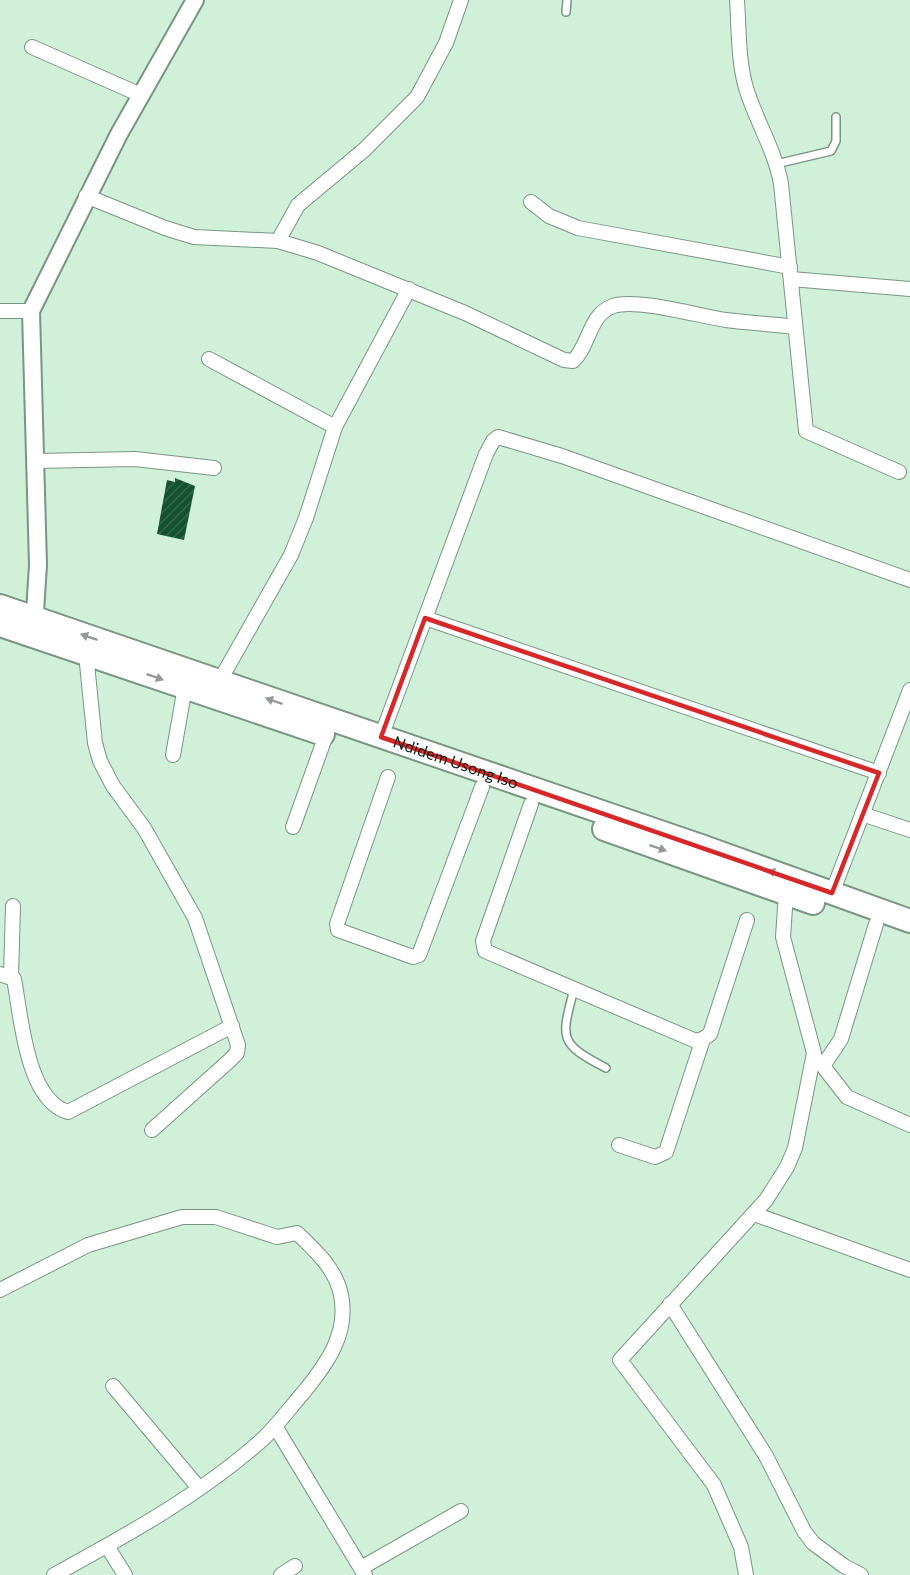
<svg xmlns="http://www.w3.org/2000/svg" width="910" height="1575" font-family="Commissioner,sans-serif">
<style>
.building{fill:url(#building-hatch)}
.lines{fill:none;stroke-linecap:round;stroke-linejoin:round}
.service-casing{stroke:#789682;stroke-width:10}
.minor-casing{stroke:#789682;stroke-width:16}
.tertiary-casing{stroke:#789682;stroke-width:20}
.trunk-casing{stroke:#789682;stroke-width:26}
.service{stroke:#fff;stroke-width:7}
.minor{stroke:#fff;stroke-width:14}
.tertiary{stroke:#fff;stroke-width:16}
.trunk{stroke:#fff;stroke-width:22}
.oneway{fill:#939995}
.marked{fill:none;stroke:#d62828;stroke-width:4.5;stroke-linejoin:round}
.labels{text-anchor:middle;stroke-width:6;stroke-linejoin:round;paint-order:stroke}
.street-label{font-size:16px;fill:#101c14;stroke:#d0f0da}
</style>
<defs>
<pattern id="building-hatch" width="6" height="6" patternUnits="userSpaceOnUse" patternTransform="scale(1.5)"><rect width="6" height="6" fill="#145131"/><path d="M-1 1l2-2M0 6l6-6M5 7l2-2" fill="none" stroke="#35664c"/></pattern>
</defs>
<rect width="100%" height="100%" fill="#d0f0da"/>
<!-- building -->
<path class="building" d="M175,478L195,486L184,540L157,534L167,480L175,482Z"/>
<g class="lines">
<defs>
<g id="service">
<path d="M566,12L567,0"/>
<path d="M776,164L831,151L836,141V117"/>
<path d="M574,989C561,1039 558,1043 606,1068"/>
</g>
<g id="minor">
<path d="M737,0C739,29 738,60 746,88C756,121 775,150 781,184L806,431L899,472"/>
<path d="M32,47L141,95"/>
<path d="M86,196L165,228L194,237L278,241L318,253L465,313L564,360L573,361C589,347 589,314 613,306C637,298 699,316 726,320C749,323 772,324 795,327"/>
<path d="M531,202L549,216L578,228L790,267"/>
<path d="M278,241L298,205L364,150L417,97L446,43L461,0"/>
<path d="M791,279L910,289"/>
<path d="M0,311H31"/>
<path d="M209,359L335,427"/>
<path d="M35,461L135,459L214,468"/>
<path d="M425,618L879,773"/>
<path d="M86,654L95,743L100,761L113,786L144,828L195,918L238,1045L237,1053L229,1061L152,1130"/>
<path d="M219,682L291,555L306,518L335,427L409,289"/>
<path d="M381,737L486,454L493,441L498,437L562,456L910,580"/>
<path d="M173,755L185,687"/>
<path d="M388,777L337,924L338,930L413,957L419,955L482,787"/>
<path d="M531,804L483,941L485,951L696,1041L703,1039"/>
<path d="M862,814L910,830"/>
<path d="M293,827L326,735"/>
<path d="M832,893L910,690"/>
<path d="M0,974L14,979C21,1015 26,1100 68,1112L232,1026"/>
<path d="M11,976L13,906"/>
<path d="M819,1061L847,1097L910,1125"/>
<path d="M823,1066L841,1039L876,924"/>
<path d="M619,1145L655,1157L666,1152L703,1039L710,1034L747,920"/>
<path d="M754,1214L910,1270"/>
<path d="M0,1290L88,1245L182,1217H216L277,1237L297,1233C315,1250 336,1269 341,1295C349,1334 326,1365 303,1393C290,1408 278,1424 264,1438C202,1494 127,1535 54,1575"/>
<path d="M670,1304L766,1456L804,1531L813,1543L844,1566L861,1575"/>
<path d="M113,1386L199,1488"/>
<path d="M275,1426L365,1575"/>
<path d="M107,1546L125,1575"/>
<path d="M361,1568L461,1511"/>
<path d="M281,1575L295,1566"/>
<path d="M746,1575L741,1547L714,1485L620,1360L766,1200L787,1167L795,1148L814,1053L783,937L786,893"/>
</g>
<path id="tertiary" d="M34,627L38,565L31,311L119,134L195,0"/>
<g id="trunk">
<path id="s1" d="M0,606L701,846L910,921"/>
<path d="M0,625L323,734"/>
<path d="M604,829L813,903"/>
</g>
</defs>
<!-- service casing -->
<use href="#service" class="service-casing"/>
<!-- minor casing -->
<use href="#minor" class="minor-casing"/>
<!-- tertiary casing -->
<use href="#tertiary" class="tertiary-casing"/>
<!-- trunk casing -->
<use href="#trunk" class="trunk-casing"/>
<!-- service -->
<use href="#service" class="service"/>
<!-- minor -->
<use href="#minor" class="minor"/>
<!-- tertiary -->
<use href="#tertiary" class="tertiary"/>
<!-- trunk -->
<use href="#trunk" class="trunk"/>
</g>
<!-- one-way arrows -->
<defs><path id="oneway-solid" d="M-6-.8H1V-3.2L6.5 0L1 3.2V.8H-6Z" transform="scale(1.5)"/></defs>
<g class="oneway">
<use href="#oneway-solid" transform="translate(89 637) rotate(-161)"/>
<use href="#oneway-solid" transform="translate(155 677) rotate(19)"/>
<use href="#oneway-solid" transform="translate(274 701) rotate(-161)"/>
<use href="#oneway-solid" transform="translate(658 848) rotate(19)"/>
<use href="#oneway-solid" transform="translate(776 873) rotate(-160)"/>
</g>
<!-- marked area -->
<path class="marked" d="M425,618L879,773L832,893L381,737Z"/>
<g class="labels">
<!-- street labels -->
<g class="street-label">
<text dy="6" stroke="none"><textPath href="#s1" startOffset="482">Ndidem Usong Iso</textPath></text>
</g>
</g>
</svg>
